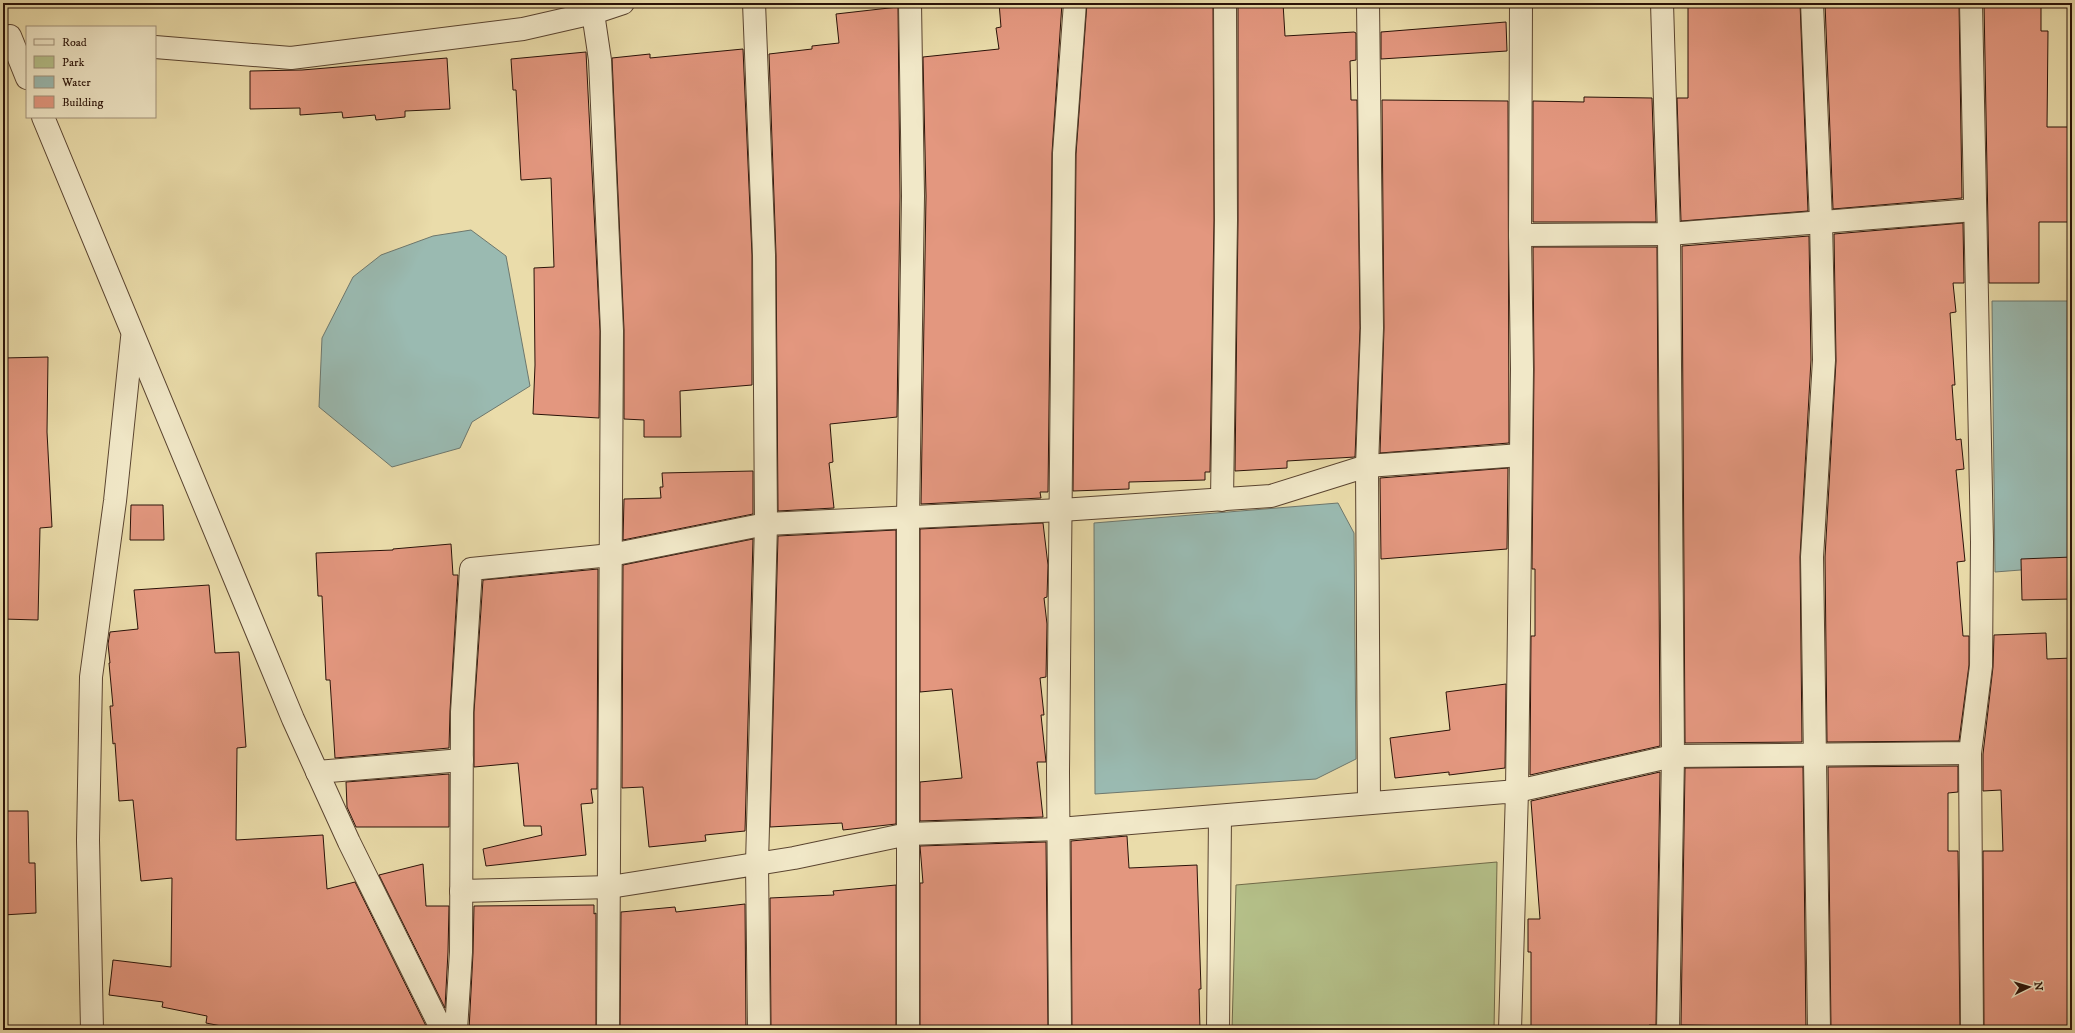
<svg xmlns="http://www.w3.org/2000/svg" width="2075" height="1033" font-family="'IM FELL DW Pica',serif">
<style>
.green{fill:#b5c18a;stroke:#706a49}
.water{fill:#9abab1;stroke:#6d776d}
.building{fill:#e3977f;stroke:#2a1208}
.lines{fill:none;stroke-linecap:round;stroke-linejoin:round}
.minor-casing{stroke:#5a4430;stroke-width:24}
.minor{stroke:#f1e8c8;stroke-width:22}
</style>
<rect width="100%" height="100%" fill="#eadcaa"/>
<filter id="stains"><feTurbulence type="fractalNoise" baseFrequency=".005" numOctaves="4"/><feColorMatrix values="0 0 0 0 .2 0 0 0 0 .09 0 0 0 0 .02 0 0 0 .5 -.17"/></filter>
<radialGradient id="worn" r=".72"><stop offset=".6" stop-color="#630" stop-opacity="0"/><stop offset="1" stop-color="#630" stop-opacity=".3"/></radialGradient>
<!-- green -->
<path class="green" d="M1497,862L1494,1030H1232L1236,885Z"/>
<!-- water -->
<g class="water">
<path d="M471,230L506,256L530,386L472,422L460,448L392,467L319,407L322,338L353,277L381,255L433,236Z"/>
<path d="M1992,301H2072V566L1995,572Z"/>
<path d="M1338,503L1354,533L1356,759L1316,779L1095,794L1094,523Z"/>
</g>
<!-- building -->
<g class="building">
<path d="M999,3H1062L1052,153L1048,492H1040L1041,498L921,504L926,196L923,57L999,49L996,28L1001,27Z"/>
<path d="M1087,3H1213L1214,220L1210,472H1205V480L1129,482V489L1073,491L1076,154Z"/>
<path d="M1238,3H1283L1285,36L1354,32L1356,33V60L1350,61L1351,100H1357L1360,328L1355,457L1287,461V468L1235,471L1238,220Z"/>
<path d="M1688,3H1800L1808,211L1681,221L1677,98H1688Z"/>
<path d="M1825,3H1959L1962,198L1833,209Z"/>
<path d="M1984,3H2041V31H2048L2047,127H2072V222H2039V283H1989Z"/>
<path d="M898,7L900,196L897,417L830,424L833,462L829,463L834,508L778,511L776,255L769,54L812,49V46L839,43L836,14Z"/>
<path d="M1506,22L1507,51L1381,59V32Z"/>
<path d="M743,49L752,255V385L680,391L681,437H644V420L624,419V330L612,58L650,54V58Z"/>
<path d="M586,52L600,331L599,418L533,414L535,365L534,268L554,267L551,178L521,180L516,90H513L511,59Z"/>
<path d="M447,58L450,109L405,111V117L376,120L375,115L343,118L342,112L300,115V108L250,109V71L302,70Z"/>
<path d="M1584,97L1652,98L1656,222H1533V101L1584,102Z"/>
<path d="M1382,100L1508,101L1509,443L1380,453L1384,328Z"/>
<path d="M1963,223L1964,283H1953L1956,312L1950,313L1955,385H1952L1956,440L1961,439L1964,469L1956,470L1965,561L1957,562L1963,636H1969V665L1959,741L1827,742L1825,557L1836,361L1834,234Z"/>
<path d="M1809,236L1811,360L1800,557L1802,742L1685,743L1682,246Z"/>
<path d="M1533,247H1657L1660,746L1530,775L1531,636H1535V569H1532L1534,369Z"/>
<path d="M48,357L47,432L52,527L40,528L38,620L3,619V358Z"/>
<path d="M1508,468L1507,549L1381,559L1380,478Z"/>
<path d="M753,471V514L623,540L624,499L661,498L660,487H663L662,473Z"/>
<path d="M131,505H163L164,540H130Z"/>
<path d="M1043,523L1048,565L1047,597L1044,598L1047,624L1046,677L1040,678L1044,715H1041L1046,762H1037L1043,817L920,821V782L962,778L952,689L920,692V529Z"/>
<path d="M896,530V824L843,830L842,823L770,827L778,536Z"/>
<path d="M753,539L745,831L705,835L706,841L649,847L643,787L622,788L623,565Z"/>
<path d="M451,544L453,575H458L450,711L449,748L335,758L330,680H326L322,596H318L316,553L393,550V549Z"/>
<path d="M2072,557V599L2022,600L2021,559Z"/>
<path d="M598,569L597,789H591L593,803L581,804L586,855L486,866L483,849L542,835L541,826H524L518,763L474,767V712L483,580Z"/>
<path d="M209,585L215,653L239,652L246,747L237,748L236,840L323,835L327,889L355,882L428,1030H242L206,1023L207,1016L162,1007L163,1002L109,995L113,960L171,967L172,878L141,881L133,800L119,801L115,743L113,744L110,706H113L109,663H110L108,644L110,632L138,629L134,590Z"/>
<path d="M2046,633L2047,659L2072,658V1030H1984L1983,851H2003L2001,790L1983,791V754L1993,667L1994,635Z"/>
<path d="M1506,684L1505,768L1449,775V772L1395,778L1390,738L1450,730L1446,692Z"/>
<path d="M1958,766V792L1948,793V851H1958L1960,1030H1831L1828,767Z"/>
<path d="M1803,767L1806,1030H1746V1026L1681,1025L1685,768Z"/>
<path d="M1660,772L1656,1025H1649V1030L1531,1029V952H1528V919H1540L1531,801Z"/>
<path d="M449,774V827H356L347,807L346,782Z"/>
<path d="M3,811H28L29,863H35L36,913L3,915Z"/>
<path d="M1127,836L1129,868L1197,865L1201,989H1199L1200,1030H1072L1071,841Z"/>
<path d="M1046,842L1048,1030H920V883H923L920,846Z"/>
<path d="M423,864L426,906H449L448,952L445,1008L379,875Z"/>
<path d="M896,885V1030H771L770,898L834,895L833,891Z"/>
<path d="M745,904L746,1030H620L621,912L675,907L676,912Z"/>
<path d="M594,905V914L596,913V1030H469L473,953L474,906Z"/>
</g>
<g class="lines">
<defs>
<g id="minor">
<path d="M754,3L764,255L766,524L757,864L759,1030"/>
<path d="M1368,3L1372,328L1367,466L1369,803"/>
<path d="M1521,3L1520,235L1522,369L1517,791L1673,756L1970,753L1981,666L1982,542L1971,3"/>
<path d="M1662,3L1669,234L1673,756L1668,1030"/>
<path d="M1812,3L1821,221L1824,360L1812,557L1819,1030"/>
<path d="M593,13L600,60L612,331L608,1030"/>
<path d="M10,36L27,78"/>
<path d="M155,47L291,58L523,29L593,13L623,3"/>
<path d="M43,117L293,719L349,842L442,1030"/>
<path d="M1520,235L1669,234L1974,210"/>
<path d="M1222,500L1226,220L1225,3"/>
<path d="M1970,753L1972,1030"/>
<path d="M317,772L462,760"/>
<path d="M461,891L610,887L794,858L908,834L1059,829L1517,791L1510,1030"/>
<path d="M92,1030L88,840L91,677L115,501L132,338"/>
<path d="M456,1030L461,952L462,712L471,569L611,555L766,524L1061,510L1271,496L1367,466L1521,455"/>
<path d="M908,1030V518L913,196L910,3"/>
<path d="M1060,1030L1058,772L1064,153L1075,3"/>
<path d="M1218,1030L1220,816"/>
</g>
</defs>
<!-- minor casing -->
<use href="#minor" class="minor-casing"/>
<!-- minor -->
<use href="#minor" class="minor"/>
</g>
<!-- margin -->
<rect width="2075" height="1033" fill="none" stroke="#eadcaa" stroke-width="16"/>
<rect x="4" y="4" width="2067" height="1025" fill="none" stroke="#2a1208" stroke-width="2"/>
<rect x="8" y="8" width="2059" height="1017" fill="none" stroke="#2a1208"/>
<!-- legend -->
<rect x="26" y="26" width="130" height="92" fill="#f1e8c8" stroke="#a1927b"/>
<rect x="34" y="39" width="20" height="6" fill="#f1e8c8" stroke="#a1927b"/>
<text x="62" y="46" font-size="12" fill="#2a1208">Road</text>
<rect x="34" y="56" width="20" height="12" fill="#b5c18a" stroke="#a1927b"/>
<text x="62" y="66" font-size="12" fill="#2a1208">Park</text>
<rect x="34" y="76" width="20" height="12" fill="#9abab1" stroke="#a1927b"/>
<text x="62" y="86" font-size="12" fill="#2a1208">Water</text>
<rect x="34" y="96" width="20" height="12" fill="#e3977f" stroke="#a1927b"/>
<text x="62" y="106" font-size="12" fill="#2a1208">Building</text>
<!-- north arrow -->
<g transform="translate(2029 987) rotate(85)" stroke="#f1e8c8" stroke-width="3" paint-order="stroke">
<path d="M0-3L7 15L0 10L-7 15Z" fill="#2a1208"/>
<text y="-6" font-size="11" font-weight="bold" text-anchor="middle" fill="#2a1208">N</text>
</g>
<rect width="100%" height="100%" filter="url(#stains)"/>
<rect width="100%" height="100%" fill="url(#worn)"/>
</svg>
